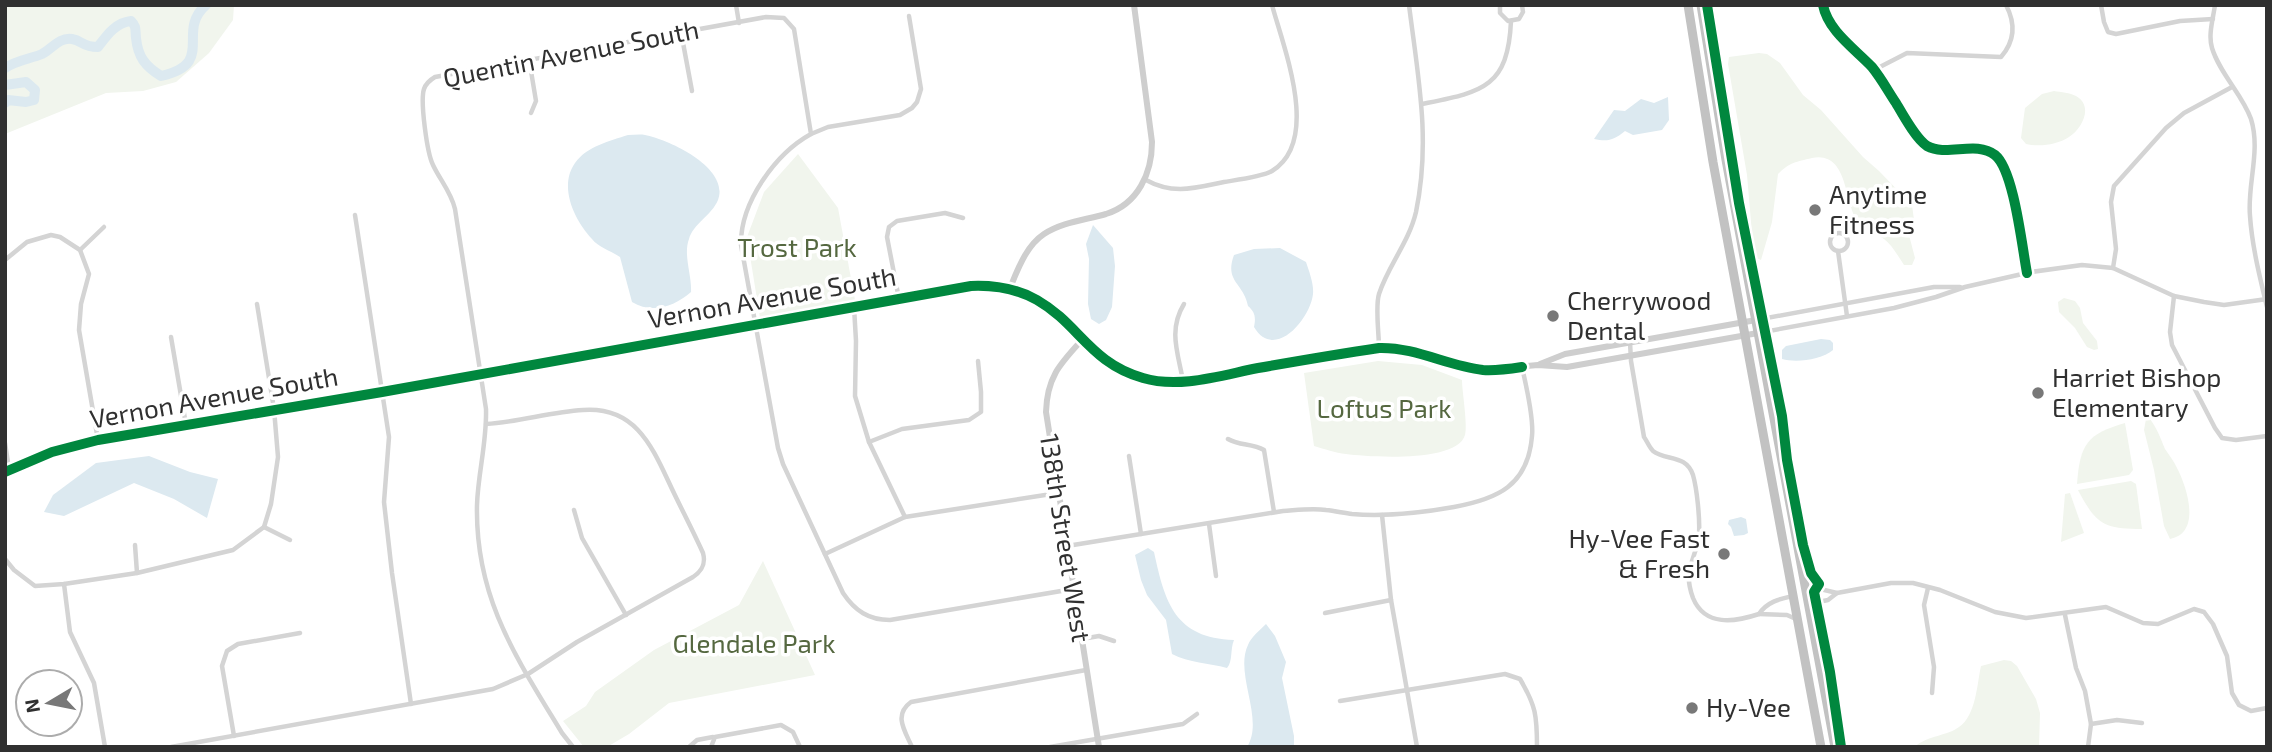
<svg xmlns="http://www.w3.org/2000/svg" width="2272" height="752" font-family="'Exo 2',sans-serif">
<style>
.green{fill:#f1f5ed}
.water{fill:#dce9f0}
.lines{fill:none;stroke-linecap:round;stroke-linejoin:round}
.river{stroke:#dce9f0;stroke-width:10}
.street{stroke:#d4d4d4;stroke-width:4.5}
.secondary{stroke:#cecece;stroke-width:6}
.highway{stroke:#c2c2c2;stroke-width:9}
.cycleway-casing{stroke:#fff;stroke-width:15}
.cycleway{stroke:#00873e;stroke-width:10}
.poi-dot{fill:#787878;stroke:#fff;stroke-width:2.5}
.labels{text-anchor:middle;stroke-width:7;stroke-linejoin:round;paint-order:stroke}
.street-label{font-size:26px;fill:#303030;stroke:#fff}
.poi-label{font-size:26px;fill:#303030;stroke:#fff;text-anchor:start}
.park-label{font-size:26px;fill:#556840;stroke:#fff}
</style>
<rect width="100%" height="100%" fill="#fff"/>
<!-- green -->
<g class="green">
<path d="M5,5H234L233,20L209,53L176,82L143,91L106,93L5,134Z"/>
<path d="M1759,53L1767,54L1780,63L1803,95L1821,110L1863,157L1879,171L1912,205L1914,220L1909,235L1915,258L1912,265H1904C1898,256 1892,245 1884,239C1875,233 1863,230 1857,221C1844,201 1848,151 1812,158C1796,162 1790,162 1778,174L1772,222L1761,260L1754,257L1747,175L1728,64L1729,57Z"/>
<path d="M2054,91C2061,92 2070,93 2076,96C2094,106 2082,129 2069,137C2057,145 2039,147 2026,144L2021,138L2025,108L2042,94Z"/>
<path d="M798,154L838,208L855,300L760,318L747,237L764,192Z"/>
<path d="M2064,298L2075,301L2080,308L2083,323L2097,341L2098,349L2094,350L2087,347L2075,328L2059,312L2058,302Z"/>
<path d="M1378,361L1422,365L1462,380C1462,391 1468,426 1465,435C1457,463 1369,457 1346,454C1335,453 1325,449 1314,446L1304,373Z"/>
<path d="M2146,419H2150C2158,430 2160,437 2165,449C2169,455 2174,461 2177,468C2187,487 2202,533 2170,539L2164,526L2154,470L2144,430Z"/>
<path d="M2125,423L2133,470L2129,475L2077,484C2080,444 2087,434 2125,423Z"/>
<path d="M2131,481L2136,484L2142,529C2103,529 2096,524 2078,490Z"/>
<path d="M2070,493L2084,533L2061,542L2065,494Z"/>
<path d="M763,561L815,675L669,703L629,734L607,747H584L563,721L586,706L595,692L654,650L739,605Z"/>
<path d="M2004,660L2011,661L2017,666L2036,699L2040,713L2039,747H1914C1929,735 1947,736 1959,727C1976,716 1977,684 1981,666Z"/>
</g>
<!-- water -->
<g class="water">
<path d="M1668,97L1669,120L1662,130L1633,135L1625,131C1614,140 1608,142 1594,139L1614,110L1625,111L1641,99L1654,103Z"/>
<path d="M628,135C634,135 640,134 645,135C670,140 730,168 718,200C712,215 693,224 689,239C683,255 692,275 691,292C674,307 652,314 632,302L620,257C611,251 598,247 592,239C575,221 558,187 575,163C587,146 610,141 628,135Z"/>
<path d="M1093,225L1113,248L1115,266L1112,307L1106,320L1099,324L1091,319L1088,304L1089,259L1086,244Z"/>
<path d="M1280,248L1306,262C1309,271 1314,284 1313,294C1310,320 1274,361 1254,327C1256,317 1255,312 1248,306C1244,283 1224,282 1234,255L1254,249Z"/>
<path d="M1821,339L1830,340L1833,343V350C1821,360 1796,363 1782,359V350L1786,346Z"/>
<path d="M149,456L190,472L218,479L207,518L174,499L134,483L64,516L44,512L53,495L96,463Z"/>
<path d="M1741,517L1746,519L1748,533L1744,535L1734,536L1731,527L1728,524L1729,520Z"/>
<path d="M1148,548L1154,552C1165,603 1175,638 1234,640C1230,649 1233,661 1227,668C1209,663 1189,663 1172,654L1166,620L1147,595L1141,580L1135,555Z"/>
<path d="M1266,624L1275,636L1286,662L1282,678L1294,736V747H1247C1265,719 1234,674 1248,645C1251,637 1260,630 1266,624Z"/>
</g>
<g class="lines">
<!-- river -->
<g class="river">
<path d="M5,68C17,60 30,59 42,54C52,49 59,37 72,39C83,41 82,47 98,47C107,35 115,23 131,21C137,27 135,30 136,38C138,57 145,66 161,76C217,63 175,32 206,5"/>
<path d="M5,85L26,82L35,90L34,100L26,102L8,100L5,103"/>
</g>
<!-- street -->
<g class="street">
<path d="M736,5L739,23"/>
<path d="M1500,5V13L1508,21L1519,19L1523,12L1522,5"/>
<path d="M1823,5C1828,31 1855,49 1872,67C1881,78 1888,91 1896,103C1903,115 1916,139 1927,146C1947,157 1976,140 1995,155C2014,170 2022,247 2027,273"/>
<path d="M2101,5L2104,22L2108,32L2116,34L2180,21L2213,19"/>
<path d="M2215,5C2213,19 2208,35 2212,48C2220,74 2242,94 2251,119C2261,151 2247,185 2250,216C2252,246 2260,278 2267,307"/>
<path d="M681,32L692,91"/>
<path d="M529,59L536,101L531,113"/>
<path d="M1874,70L1907,53L2001,57C2015,41 2016,24 2006,5"/>
<path d="M1422,104C1481,92 1508,89 1511,21"/>
<path d="M811,134L828,127L900,115L912,108L917,102L921,89L909,16"/>
<path d="M1146,180C1173,195 1195,188 1224,182C1236,180 1262,177 1272,171C1321,141 1284,49 1272,5"/>
<path d="M355,215L389,437L384,502L392,573L411,704"/>
<circle cx="1839" cy="242" r="9"/>
<path d="M80,250L104,227"/>
<path d="M1838,251L1847,316"/>
<path d="M5,260L27,242L51,235L60,237L80,250L89,274L81,304L79,330L98,440"/>
<path d="M2113,268L2116,249L2111,202L2114,186L2166,128L2184,113L2232,87"/>
<path d="M2174,296L2170,332L2172,345L2215,428L2222,438L2236,440L2267,436"/>
<path d="M899,299L887,237L889,227L897,221L945,213L963,218"/>
<path d="M257,304L274,409L278,457L271,504L264,527"/>
<path d="M854,307L856,341L855,396L869,442L905,517"/>
<path d="M1756,320L1934,287H1960"/>
<path d="M1758,333L1894,308L1936,297L1965,287L2031,272L2082,265L2113,268L2174,296L2204,302L2224,305L2267,299"/>
<path d="M171,337L186,425"/>
<path d="M1630,342L1631,361L1644,437C1647,441 1649,447 1653,451C1666,461 1686,454 1693,475C1697,489 1700,519 1699,534C1698,547 1692,559 1689,571C1688,580 1690,590 1693,598C1705,627 1735,622 1759,614"/>
<path d="M1379,348C1379,333 1375,307 1379,294C1388,266 1409,242 1416,212C1431,140 1418,77 1409,5"/>
<path d="M1183,381C1178,353 1168,330 1184,304"/>
<path d="M1228,439C1240,446 1252,443 1264,450L1274,512"/>
<path d="M869,442L902,429L969,420L981,412V392L978,361"/>
<path d="M5,443L9,469"/>
<path d="M1129,456L1141,534"/>
<path d="M574,510L582,538L626,615"/>
<path d="M1382,515L1391,600L1417,747"/>
<path d="M1209,524L1216,576"/>
<path d="M264,527L290,540"/>
<path d="M135,545L137,573"/>
<path d="M1067,546L1283,511C1298,510 1312,508 1326,510C1335,511 1344,513 1352,514C1387,517 1420,513 1454,507C1497,499 1528,486 1532,436C1534,418 1526,385 1522,367"/>
<path d="M825,554L905,517L1058,493"/>
<path d="M5,559L14,570L35,586L64,584L137,573L233,550L264,527"/>
<path d="M1806,575L1816,588L1837,593L1828,600L1809,604"/>
<path d="M64,584L70,632L94,683L105,747"/>
<path d="M1928,588L1924,605L1934,667L1932,693"/>
<path d="M1837,593L1891,583H1913L1940,590L1995,612L2026,618L2106,607L2143,623L2158,624L2194,609L2204,612L2213,624L2227,656L2232,693L2239,705L2251,711L2267,708"/>
<path d="M1793,596C1779,599 1767,602 1759,614L1787,615L1796,619"/>
<path d="M1325,613L1391,600"/>
<path d="M2065,615L2076,668L2085,691L2091,724L2088,747"/>
<path d="M1082,639L1099,636L1114,641"/>
<path d="M1340,701L1505,674L1520,679C1536,706 1537,716 1537,747"/>
<path d="M2091,724L2117,720L2142,723"/>
<path d="M234,736L222,666L227,651L238,644L300,633"/>
<path d="M171,747L493,689L528,674L577,642L693,577C702,571 706,564 703,553C693,531 682,510 672,489C653,449 637,406 583,410C550,412 519,422 486,424"/>
<path d="M573,747L562,733C516,657 475,598 477,505C478,473 487,442 486,409L455,209C451,192 440,180 433,165C427,153 420,101 424,89C426,83 430,80 435,77L766,17L784,18L794,29L811,134C775,154 740,203 741,245L778,448L783,464L843,593C855,611 869,620 890,620L1073,589"/>
<path d="M689,747L697,740L713,737"/>
<path d="M711,747L715,737L781,725L793,732L800,747"/>
<path d="M912,747C905,731 893,715 911,702L1086,670"/>
<path d="M1050,747L1183,724L1197,714"/>
</g>
<!-- secondary -->
<g class="secondary">
<path d="M1010,288C1018,269 1026,246 1044,234C1062,222 1085,220 1106,214C1138,204 1152,173 1152,142L1134,5"/>
<path d="M1082,340C1060,364 1047,377 1046,412L1099,747"/>
<path d="M1540,364L1565,354L1756,320"/>
<path d="M5,472L52,452L98,440L382,392L971,286C1024,285 1046,303 1082,339C1091,348 1099,358 1109,365C1134,382 1169,384 1197,380L1379,348L1392,347L1421,353L1485,370L1538,365L1567,367L1758,333"/>
</g>
<!-- highway -->
<g class="highway">
<path d="M1688,5L1713,162L1821,747"/>
<path d="M1701,5L1726,160L1835,747"/>
</g>
<defs>
<g id="cycleway">
<path d="M1707,5L1739,203L1782,416L1787,460L1803,545L1811,573L1819,584L1814,592L1830,672L1841,747"/>
<path d="M1823,5C1828,31 1855,49 1872,67C1881,78 1888,91 1896,103C1903,115 1916,139 1927,146C1947,157 1976,140 1995,155C2014,170 2022,247 2027,273"/>
<path d="M5,472L52,452L98,440L382,392L971,286C995,285 1016,288 1037,300C1079,324 1090,363 1143,378C1180,389 1222,375 1258,368C1298,361 1339,354 1379,348C1416,347 1447,366 1483,370C1496,371 1509,369 1522,367"/>
</g>
</defs>
<!-- cycleway casing -->
<use href="#cycleway" class="cycleway-casing"/>
<!-- cycleway -->
<use href="#cycleway" class="cycleway"/>
</g>
<!-- markers -->
<g class="poi-dot">
<circle cx="1815" cy="210" r="7"/>
<circle cx="1553" cy="316" r="7"/>
<circle cx="2038" cy="393" r="7"/>
<circle cx="1724" cy="554" r="7"/>
<circle cx="1692" cy="708" r="7"/>
</g>
<g class="labels">
<!-- street labels -->
<g class="street-label">
<text transform="translate(571 54) rotate(-11)" y="9">Quentin Avenue South</text>
<text transform="translate(772 298) rotate(-10)" y="9">Vernon Avenue South</text>
<text transform="translate(214 398) rotate(-10)" y="9">Vernon Avenue South</text>
<text transform="translate(1065 538) rotate(81)" y="9">138th Street West</text>
</g>
<!-- poi labels -->
<g class="poi-label">
<text x="1829" y="204">Anytime<tspan x="1829" dy="30">Fitness</tspan></text>
<text x="1567" y="310">Cherrywood<tspan x="1567" dy="30">Dental</tspan></text>
<text x="2052" y="387">Harriet Bishop<tspan x="2052" dy="30">Elementary</tspan></text>
<text x="1710" y="548" text-anchor="end">Hy-Vee Fast<tspan x="1710" dy="30">&amp; Fresh</tspan></text>
<text x="1706" y="717">Hy-Vee</text>
</g>
<!-- park labels -->
<g class="park-label">
<text x="797" y="257">Trost Park</text>
<text x="1384" y="418">Loftus Park</text>
<text x="754" y="653">Glendale Park</text>
</g>
</g>
<!-- border -->
<rect width="2272" height="752" fill="none" stroke="#303030" stroke-width="14"/>
<!-- north arrow -->
<g transform="translate(49 703) rotate(260)"><circle r="33" fill="#ffffff" stroke="#acacac" stroke-width="2"/>
<path d="M0-5L12 26L0 18L-12 26Z" fill="#787878"/>
<text y="-10" font-size="19" font-weight="bold" text-anchor="middle" fill="#303030">N</text>
</g>
</svg>
